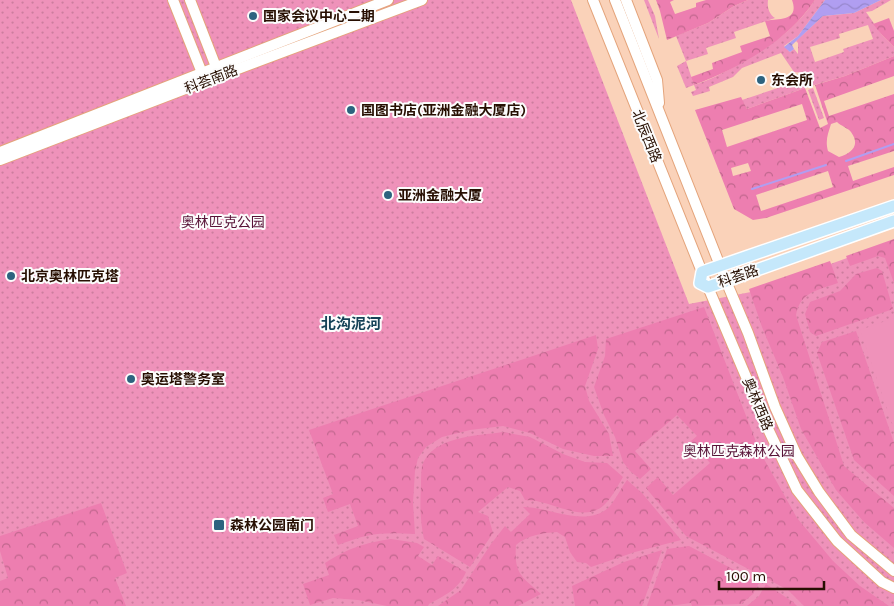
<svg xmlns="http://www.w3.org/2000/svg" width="894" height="606" font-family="Karla,'Noto Sans SC',sans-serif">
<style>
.green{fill:url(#green-dots);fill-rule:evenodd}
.forest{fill:url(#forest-crowns);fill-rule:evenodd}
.pitch{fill:#ef92ba}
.water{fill:url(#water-waves)}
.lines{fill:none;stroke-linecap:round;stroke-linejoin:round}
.stream{stroke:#b09ef1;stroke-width:2}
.secondary-casing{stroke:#e4a47b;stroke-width:12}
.primary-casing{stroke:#fff;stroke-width:14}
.secondary{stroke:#fff;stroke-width:10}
.primary{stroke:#c5e8fb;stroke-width:11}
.poi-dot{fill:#2d637f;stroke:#fcfcfc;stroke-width:2}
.labels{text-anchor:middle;stroke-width:4;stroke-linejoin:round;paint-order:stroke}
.poi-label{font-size:14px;font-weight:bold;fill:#270f02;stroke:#fcfcfc;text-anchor:start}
.street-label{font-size:14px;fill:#270f02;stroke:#fcfcfc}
.park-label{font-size:14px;fill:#581337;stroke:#fcfcfc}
.neighbourhood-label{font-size:15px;font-weight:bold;fill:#154257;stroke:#fcfcfc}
</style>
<defs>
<pattern id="green-dots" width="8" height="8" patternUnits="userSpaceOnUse" patternTransform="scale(1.25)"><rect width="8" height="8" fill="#ef92ba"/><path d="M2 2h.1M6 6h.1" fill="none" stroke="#cd7d9e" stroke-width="1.8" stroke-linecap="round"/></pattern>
<pattern id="forest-crowns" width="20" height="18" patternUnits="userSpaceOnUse" patternTransform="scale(1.25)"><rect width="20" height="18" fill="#ed7eb0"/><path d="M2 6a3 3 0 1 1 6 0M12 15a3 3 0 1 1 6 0" fill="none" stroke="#c0668d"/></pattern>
<pattern id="water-waves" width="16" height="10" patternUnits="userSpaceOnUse" patternTransform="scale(1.25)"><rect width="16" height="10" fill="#b09ef1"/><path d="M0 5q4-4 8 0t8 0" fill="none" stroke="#9787cd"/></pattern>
</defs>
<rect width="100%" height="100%" fill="#fad2b9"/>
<!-- green -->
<g class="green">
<path d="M0,0H571L689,304L756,291L894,241V606H0Z"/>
<path d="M644,0H648L655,16L659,39Z"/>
<path d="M748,0H768C767,7 769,14 775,18L734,32L736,38L706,48L708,54L686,61L694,85C710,80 725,72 739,64C771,45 794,31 815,0H825L798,36L784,46L790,52L794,49L798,54V43L796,41L823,16L854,13L881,0H891L872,11L866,12L882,35L894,47V56L845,76L811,86L805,73L794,72L781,53L742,68L733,77L709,87L710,91L693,96L691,92L696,90L694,85L686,88L677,66L686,61L676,36L708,23L734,6ZM868,25L873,39L843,49L844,52L815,62L810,47L840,38L839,34Z"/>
<path d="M802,80L805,88L747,109L742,100Z"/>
<path d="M813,88L824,118L819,120L808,90Z"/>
</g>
<!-- forest -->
<g class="forest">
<path d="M656,0H674L670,2L675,14L696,7V3L706,0H748L734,6L708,23L667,40L660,11Z"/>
<path d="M792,0H815C787,42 740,67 694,85L691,77L713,69L712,63L742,52L740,46L770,36L765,21C777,18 800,22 792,0Z"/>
<path d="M889,18L894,31V47L882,35L873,24Z"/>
<path d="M894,56V76L824,101L829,116L894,94V151L848,166L853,181L894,167V175L766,218L753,220L734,209L695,110L741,97L747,109L805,88L820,128L828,124L815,85L845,76ZM802,104L807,120L727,147L722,130ZM837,122C841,126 848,128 851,132C861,146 851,153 839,157L828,151C825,140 828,134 831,124ZM748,163L751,171L733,176L731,168ZM828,171L833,187L761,211L756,195Z"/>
<path d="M894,239V283L885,258L878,256L850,266L846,256Z"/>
<path d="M830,261L838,283C818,290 800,292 796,315L844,466L894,508V548L864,522L836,490L801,429L783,377L762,327L749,289Z"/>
<path d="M877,268L882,271L893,309L816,336L810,332L805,314L810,302L840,291L856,274Z"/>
<path d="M704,307L760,452L797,518L833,561L860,586L889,606H804L788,590L686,536L646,488L658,477L673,495L710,463L691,441L697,436L677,415L635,451L651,469L640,479L630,471L623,462L615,437L604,415L594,387L605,356L606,339Z"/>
<path d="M856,331L894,443V496L854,460L817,353L822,342Z"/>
<path d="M596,335L598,349L585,386L589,401L609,434L613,456H594L563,449L530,433L503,426L470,430L442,437L426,447L418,458L415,471L413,503L415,534C382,532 369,533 338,545L334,535L358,526L350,504L328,512L323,498L333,494L309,430Z"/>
<path d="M503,432L530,437L563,454L585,462L607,463L623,477C618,485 613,496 606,503C588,523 561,506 540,502C536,500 530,501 525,500L520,491L508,487L478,512L488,516L493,533L470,567L424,539C420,521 420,504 421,485C421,479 421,472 422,466C432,436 477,436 503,432Z"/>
<path d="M627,480L642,493L681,540L635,552L591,567L586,563L577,562L570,552L565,537L557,532C542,533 528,535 516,545C514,574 521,576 541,594L518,606H438L461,590L491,544L505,526L511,532L530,514L523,507C550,507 588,529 610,506C616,499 621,488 627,480Z"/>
<path d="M101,503L127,573L115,578L126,606H0V581L8,578L0,551V536Z"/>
<path d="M391,539L417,543L424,547L418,556L432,565L438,556L466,572C459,589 444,596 429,604L428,606H387L358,600L333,598L310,605L303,584L329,575L325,563C349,548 364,543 391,539Z"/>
<path d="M689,546L759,583L753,594L741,604L692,606L691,603L669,606H647L667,549Z"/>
<path d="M662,550L642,606H575L572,586L624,562Z"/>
<path d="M766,584L793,602L797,606H747L759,596Z"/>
</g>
<!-- pitch -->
<path class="pitch" d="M894,318V429L860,330Z"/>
<!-- water -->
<path class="water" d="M825,0H881L854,13L823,16L792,45L794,49L790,52L784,47L798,36Z"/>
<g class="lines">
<!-- stream -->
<g class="stream">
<path d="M846,161L894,144"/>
<path d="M752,189L826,165"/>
</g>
<defs>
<g id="secondary">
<path d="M173,0L204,78"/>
<path d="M190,0L218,72"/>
<path d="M593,0L708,287L769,431L797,490L837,541L882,582L894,588"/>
<path d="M615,0L726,281L748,333L775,407L797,456L819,492L851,535L894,571"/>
<path d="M626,0L657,80L659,103"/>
<path d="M0,152L388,0"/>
<path d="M0,160L219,76L422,0"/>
</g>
<path id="primary" d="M894,206L702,272L700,283L708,287L726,281L894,221"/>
</defs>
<!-- secondary casing -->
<use href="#secondary" class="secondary-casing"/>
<!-- primary casing -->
<use href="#primary" class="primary-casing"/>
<!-- secondary -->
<use href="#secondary" class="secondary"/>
<!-- primary -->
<use href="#primary" class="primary"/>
</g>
<!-- markers -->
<g class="poi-dot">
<circle cx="253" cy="16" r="5"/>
<circle cx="761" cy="80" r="5"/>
<circle cx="351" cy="110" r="5"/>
<circle cx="388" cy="195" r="5"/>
<circle cx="11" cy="276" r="5"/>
<circle cx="131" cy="379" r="5"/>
<rect x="213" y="519" width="12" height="12" rx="2.5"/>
</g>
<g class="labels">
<!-- poi labels -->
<g class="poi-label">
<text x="263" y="21">国家会议中心二期</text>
<text x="771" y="85">东会所</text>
<text x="361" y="115">国图书店(亚洲金融大厦店)</text>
<text x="398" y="200">亚洲金融大厦</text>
<text x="21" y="281">北京奥林匹克塔</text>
<text x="141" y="384">奥运塔警务室</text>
<text x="230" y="530">森林公园南门</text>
</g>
<!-- street labels -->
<g class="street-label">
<text transform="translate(211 79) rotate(-21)" y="5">科荟南路</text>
<text transform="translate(647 136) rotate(68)" y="5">北辰西路</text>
<text transform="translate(738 276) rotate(-19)" y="5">科荟路</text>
<text transform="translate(758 404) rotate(67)" y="5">奥林西路</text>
</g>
<!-- park labels -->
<g class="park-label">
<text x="223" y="227">奥林匹克公园</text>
<text x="739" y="456">奥林匹克森林公园</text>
</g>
<!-- neighbourhood labels -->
<g class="neighbourhood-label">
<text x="351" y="329">北沟泥河</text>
</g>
</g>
<!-- scale -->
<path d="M719 581v8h105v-8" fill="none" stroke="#270f02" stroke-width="2.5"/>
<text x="726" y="581" font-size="15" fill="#270f02" stroke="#fcfcfc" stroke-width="4" paint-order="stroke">100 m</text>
</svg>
